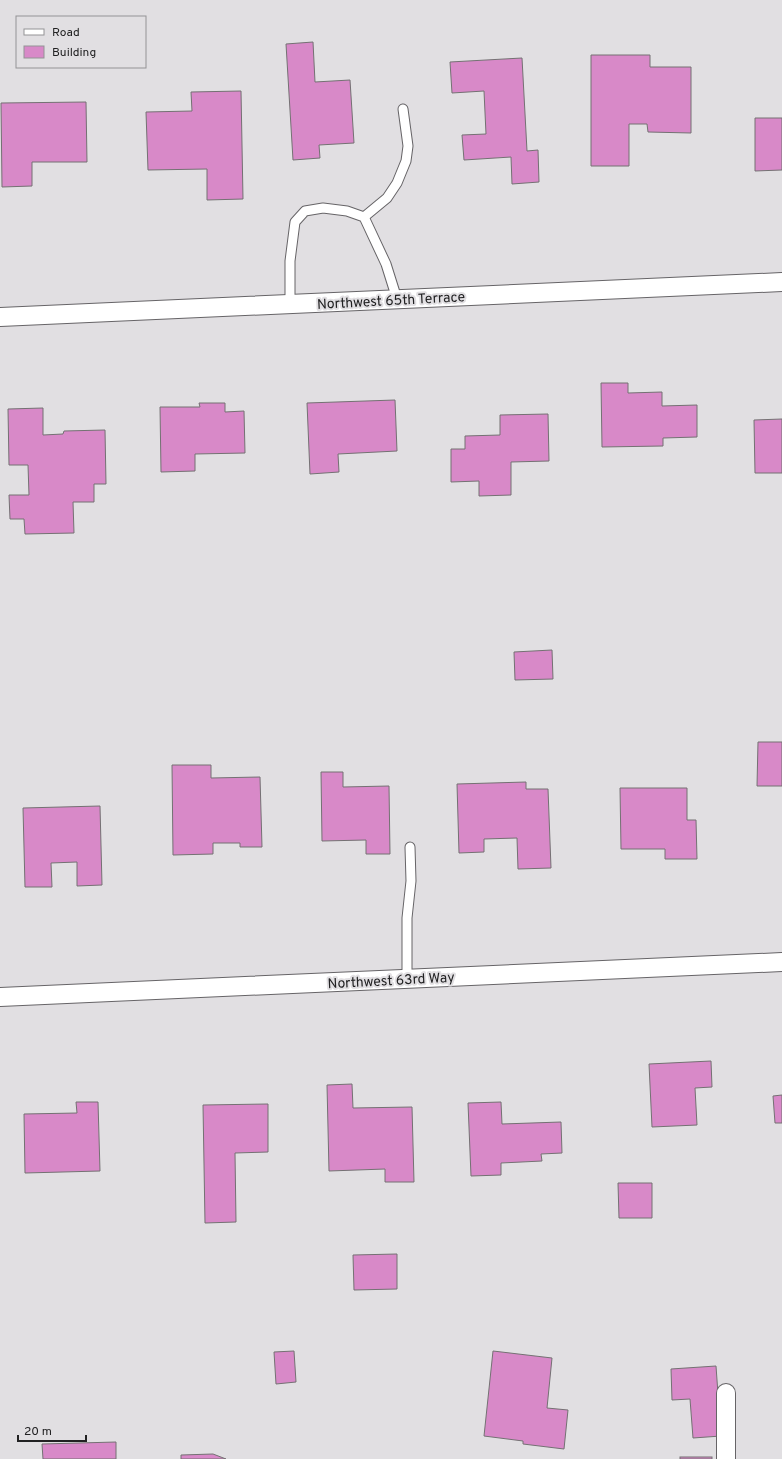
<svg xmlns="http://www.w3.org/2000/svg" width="782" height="1459" font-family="Overpass,sans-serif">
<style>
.building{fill:#d889c8;stroke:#747173}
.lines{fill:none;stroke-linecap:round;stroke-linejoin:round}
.lane-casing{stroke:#666467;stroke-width:11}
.street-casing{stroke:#666467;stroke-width:20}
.lane{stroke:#fff;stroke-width:9}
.street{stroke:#fff;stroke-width:18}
.labels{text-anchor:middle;stroke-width:4;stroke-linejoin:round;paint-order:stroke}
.street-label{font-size:14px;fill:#212122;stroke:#e1dfe2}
</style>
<rect width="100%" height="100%" fill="#e1dfe2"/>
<!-- building -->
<g class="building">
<path d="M313,42L315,82L350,80L354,143L319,145L320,158L293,160L286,44Z"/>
<path d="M591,55H650V67H691V133L648,132L647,124H629V166H591Z"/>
<path d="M522,58L527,151L538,150L539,182L512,184L511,157L464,160L462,135L486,134L484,91L452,93L450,62Z"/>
<path d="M241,91L243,199L207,200V169L148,170L146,112L192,111L191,92Z"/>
<path d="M86,102L87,162H32V186L2,187L1,103Z"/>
<path d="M755,118H782V170L755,171Z"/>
<path d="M601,383H628V393L662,392V406L697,405V437L663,438V446L602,447Z"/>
<path d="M395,400L397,451L338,454L339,472L310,474L307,403Z"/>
<path d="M199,403H225V412L244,411L245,453L195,454V471L161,472L160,407H200Z"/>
<path d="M43,408V435L63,434L64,431L105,430L106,484H94V502H73L74,533L25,534L24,519H10L9,495H29L28,465H9L8,409Z"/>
<path d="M548,414L549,461L511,462V495L479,496V481L451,482V449H465V436L500,435V415Z"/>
<path d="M782,419V473H755L754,420Z"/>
<path d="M552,650L553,679L515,680L514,652Z"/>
<path d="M758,742H782V786H757Z"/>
<path d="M172,765H211V778L260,777L262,847H240V843H213V854L173,855Z"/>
<path d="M321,772H343V787L389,786L390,854H366V840L322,841Z"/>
<path d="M526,782V789H548L551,868L518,869L517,838L484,839V852L459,853L457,784Z"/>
<path d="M620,788H687V820H696L697,859H665V849H621Z"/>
<path d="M100,806L102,885L77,886V862L51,863L52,887H25L23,808Z"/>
<path d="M711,1061L712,1087L695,1088L697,1125L652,1127L649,1064Z"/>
<path d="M352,1084L353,1108L412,1107L414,1182H385V1169L329,1171L327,1085Z"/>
<path d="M782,1095V1123H775L773,1096Z"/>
<path d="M76,1102H98L100,1171L25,1173L24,1114L77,1113Z"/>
<path d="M501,1102L502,1124L561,1122L562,1153L541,1154L542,1161L501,1163V1175L471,1176L468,1103Z"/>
<path d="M268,1104V1152L235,1153L236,1222L205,1223L203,1105Z"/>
<path d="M618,1183H652V1218H619Z"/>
<path d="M397,1254V1289L354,1290L353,1255Z"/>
<path d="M294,1351L296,1382L276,1384L274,1352Z"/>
<path d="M493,1351L552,1358L547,1408L568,1410L564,1449L523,1444V1441L484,1436Z"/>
<path d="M716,1366L721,1436L693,1438L690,1399L672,1400L671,1369Z"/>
<path d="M116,1442V1459H43L42,1444Z"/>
<path d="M213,1454L226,1459H181V1455Z"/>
<rect x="680" y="1457" width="32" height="2"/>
</g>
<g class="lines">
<defs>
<g id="lane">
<path d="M364,217L387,198L397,183L406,161L408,146L403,109"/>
<path d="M290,304V261L295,222L305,211L323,208L347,211L364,217L386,264L397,299"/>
<path d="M407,979V918L411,881L410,847"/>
</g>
<g id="street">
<path d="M0,317L782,282"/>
<path d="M0,997L782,962"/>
<path d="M726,1459V1393"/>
</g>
</defs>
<!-- lane casing -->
<use href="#lane" class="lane-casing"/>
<!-- street casing -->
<use href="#street" class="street-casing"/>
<!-- lane -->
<use href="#lane" class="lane"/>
<!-- street -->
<use href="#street" class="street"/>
</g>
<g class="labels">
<!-- street labels -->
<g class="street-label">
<text transform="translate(391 300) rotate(-3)" y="5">Northwest 65th Terrace</text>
<text transform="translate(391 980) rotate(-3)" y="5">Northwest 63rd Way</text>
</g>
</g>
<!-- legend -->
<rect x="16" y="16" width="130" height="52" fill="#e1dfe2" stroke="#949395"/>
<rect x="24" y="29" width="20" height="6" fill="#ffffff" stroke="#949395"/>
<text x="52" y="36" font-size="12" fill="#212122">Road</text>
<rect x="24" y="46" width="20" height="12" fill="#d889c8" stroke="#949395"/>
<text x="52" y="56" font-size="12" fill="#212122">Building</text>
<!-- scale -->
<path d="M18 1435v6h68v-6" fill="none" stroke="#212122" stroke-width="2"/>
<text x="24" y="1435" font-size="12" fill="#212122" stroke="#e1dfe2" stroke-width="3" paint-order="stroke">20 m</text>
</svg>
